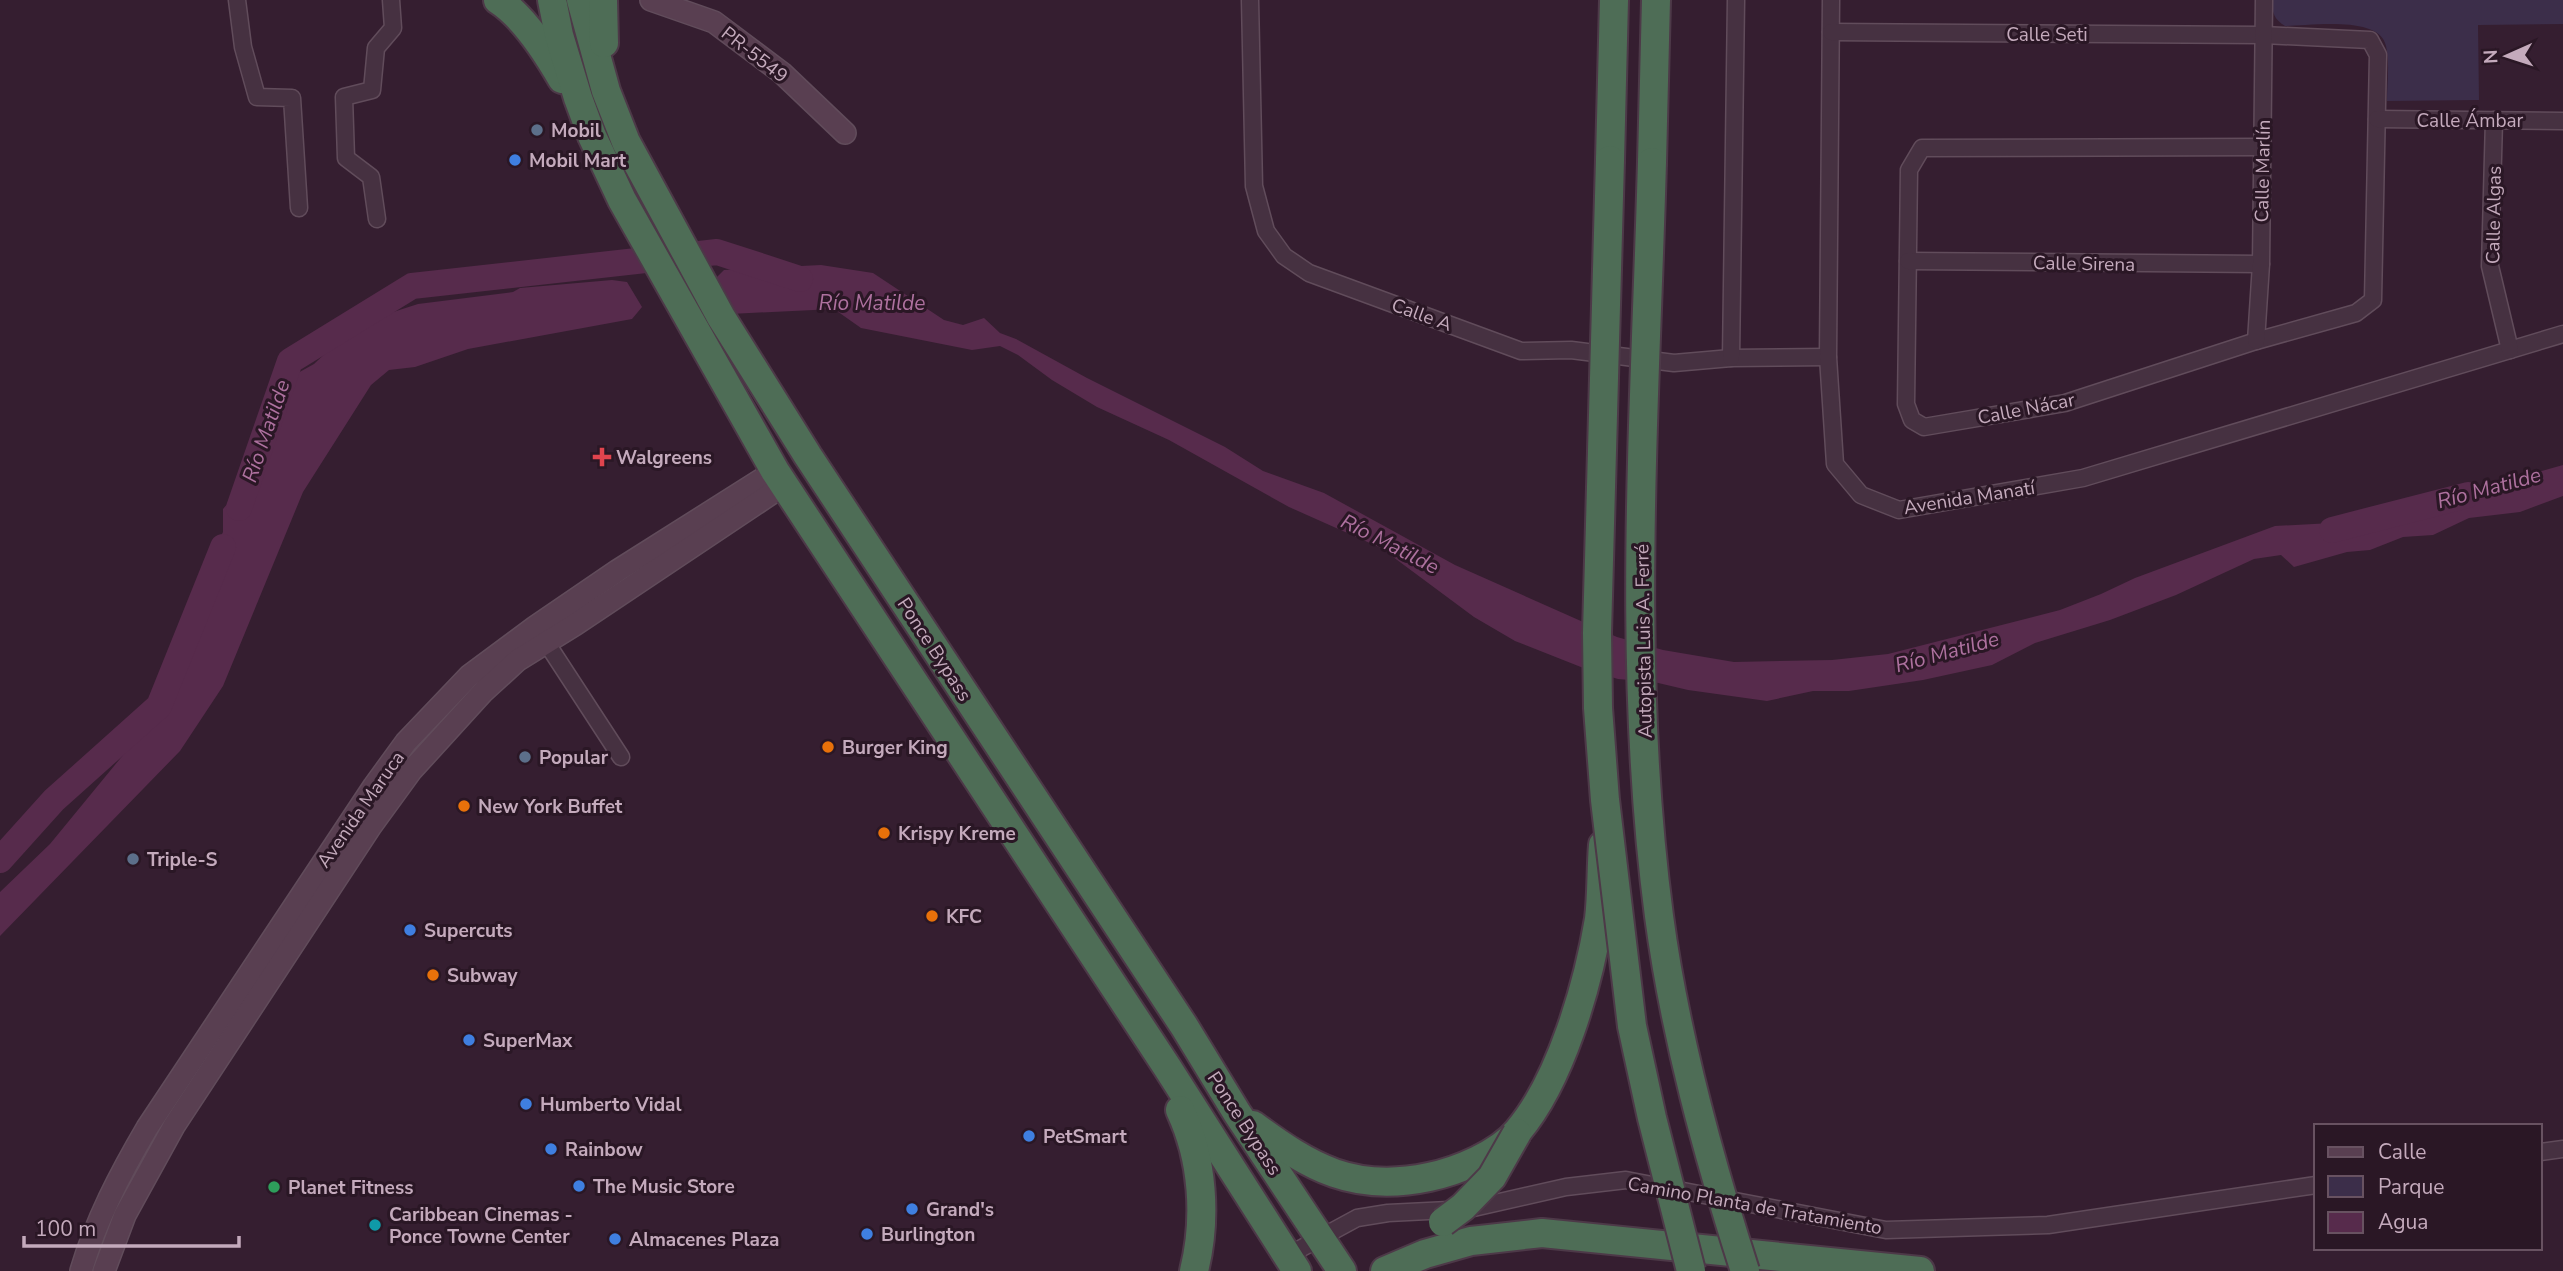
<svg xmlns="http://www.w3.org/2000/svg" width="2563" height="1271" font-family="'Nunito Sans',sans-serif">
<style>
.green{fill:#3c2e4a}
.water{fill:#572b4c}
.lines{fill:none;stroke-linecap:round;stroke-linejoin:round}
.river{stroke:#572b4c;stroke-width:26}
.street-casing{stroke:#614c5b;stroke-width:19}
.secondary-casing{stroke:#614c5b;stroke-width:24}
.highway-casing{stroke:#4d3948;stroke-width:32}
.street{stroke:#463141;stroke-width:16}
.secondary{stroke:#593f51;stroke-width:21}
.highway{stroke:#4e6d56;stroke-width:28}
.highway-bridge-casing{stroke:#4d3948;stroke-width:32;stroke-linecap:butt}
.highway-bridge{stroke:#4e6d56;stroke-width:28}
.service-dot{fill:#5c6f8a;stroke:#2a1725;stroke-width:2.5}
.shop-dot{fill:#3f7fe0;stroke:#2a1725;stroke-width:2.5}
.health-dot{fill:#e0444e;stroke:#2a1725;stroke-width:2.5}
.food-dot{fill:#e8710a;stroke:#2a1725;stroke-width:2.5}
.leisure-dot{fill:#2e9e5b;stroke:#2a1725;stroke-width:2.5}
.culture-dot{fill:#0f9aa8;stroke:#2a1725;stroke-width:2.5}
.labels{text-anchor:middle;stroke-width:6;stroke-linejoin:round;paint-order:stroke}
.street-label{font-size:19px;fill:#c4aabc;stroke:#2a1725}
.poi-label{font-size:19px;font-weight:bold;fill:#c4aabc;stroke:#2a1725;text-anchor:start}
.water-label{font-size:21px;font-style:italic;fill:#ae719f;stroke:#2a1725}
</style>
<rect width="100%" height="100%" fill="#351e30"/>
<!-- green -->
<path class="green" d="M2272,0H2563V24L2478,25L2479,100L2387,101C2387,84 2390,63 2386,46C2380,15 2309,26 2285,26C2274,19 2272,13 2272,0Z"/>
<!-- water -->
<g class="water">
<path d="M821,265L873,273L944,320L963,325L984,318L1000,333L1016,339L1087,378L1225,447L1263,471L1324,493L1455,565L1617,637L1663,650L1734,662L1832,660L1888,654L2060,610L2101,594L2135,578L2275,526L2387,520L2479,489L2563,465V496L2520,512L2469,518L2433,535L2403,537L2370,550L2347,552L2294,567L2281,555L2254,559L2176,595L2110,620L2035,643L1992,665L1923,680L1849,691H1813L1767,701L1688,690L1654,682L1618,679L1591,671L1515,641L1474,617L1381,548L1289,507L1169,440L1097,407L1052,380L1018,355L1000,346L972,350L861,328L834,309L730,314L716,278L724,270Z"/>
<path d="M612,280L627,282L642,307L632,319L468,349L415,367L389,370L371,385L303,492L223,686L180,751L0,936V892L50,844L128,749L147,700L177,671L201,635L209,608L210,559L223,532V509L264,461L275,408L296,374L314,364L356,324L418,304L513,292L520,288Z"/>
</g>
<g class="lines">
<!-- river -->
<g class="river">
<path d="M239,508L290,361L412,286L717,252L800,279"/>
<path d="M2332,530L2468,495"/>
<path d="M0,860L54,800L159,706L223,547"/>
</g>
<defs>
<g id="street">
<path d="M237,0L243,47L257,97L292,98L299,208"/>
<path d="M1250,0L1254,186L1266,231L1284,256L1309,273L1521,351L1571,350L1674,363L1731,358L1828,357"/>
<path d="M1831,0L1828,357L1835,464L1861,495L1899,510L2083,478L2563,334"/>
<path d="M1831,32L2263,35L2370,40L2378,55L2373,300L2356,313L2256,341L2065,403L1924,427L1912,420L1906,404L1909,170L1922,148L2262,147"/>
<path d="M2377,119L2563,121"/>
<path d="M2494,120L2490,266L2510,350"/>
<path d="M377,219L371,177L346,158L344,97L372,90L376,48L393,28L391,0"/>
<path d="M1908,261L2261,264"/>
<path d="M2256,341L2261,264L2264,0"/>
<path d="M1731,358L1736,0"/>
<path d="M546,642L621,757"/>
<path d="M2540,1152L2563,1149"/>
<path d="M1287,1256L1357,1218L1388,1213L1469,1209L1566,1187L1626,1180L1886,1230L2048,1225L2316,1185"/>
</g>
<g id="secondary">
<path d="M651,0L714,22L782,73L845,133"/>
<path d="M81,1271C96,1220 120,1174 147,1128L374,786L406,742L469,676L535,627L617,571L775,471"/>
<path d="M104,1271L125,1215L174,1126L371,826L411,771L483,692L518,660L576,624L784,485"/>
</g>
<g id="highway">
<path d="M498,0C523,16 547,53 562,79"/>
<path d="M552,0L559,35L578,98L592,136L622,200L775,471L1167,1067L1297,1271"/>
<path d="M581,0L606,91L626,142L721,317L808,456L1184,1026L1237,1113L1342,1271"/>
<path d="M603,0L604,43"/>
<path d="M1610,160L1614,0"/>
<path d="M1652,162L1656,0"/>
<path d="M1180,1110C1203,1159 1207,1218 1194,1271"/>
<path d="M1253,1125C1311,1168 1354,1193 1429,1177C1458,1171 1499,1154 1518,1131C1561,1080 1588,985 1599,919C1602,895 1601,869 1603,845"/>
<path d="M1385,1271L1425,1254L1471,1241L1542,1233L1920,1271"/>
</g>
</defs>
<!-- street casing -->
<use href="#street" class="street-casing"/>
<!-- secondary casing -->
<use href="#secondary" class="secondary-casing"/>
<!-- highway casing -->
<use href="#highway" class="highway-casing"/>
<!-- street -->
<use href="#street" class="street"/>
<!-- secondary -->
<use href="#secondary" class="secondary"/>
<!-- highway -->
<use href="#highway" class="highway"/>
<defs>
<g id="highway-bridge">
<path d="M1610,160L1597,633L1598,708L1605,800L1632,1026L1652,1118L1691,1271"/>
<path d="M1652,162C1645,411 1626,668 1659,916C1675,1036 1708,1156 1745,1271"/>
<path d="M1443,1222L1463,1207L1492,1177L1517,1133"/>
</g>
</defs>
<!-- highway-bridge casing -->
<use href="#highway-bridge" class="highway-bridge-casing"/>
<!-- highway-bridge -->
<use href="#highway-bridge" class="highway-bridge"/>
</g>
<!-- markers -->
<g class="service-dot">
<circle cx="537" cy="130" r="7"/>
<circle cx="525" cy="757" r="7"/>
<circle cx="133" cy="859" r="7"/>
</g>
<g class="shop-dot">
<circle cx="515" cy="160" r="7"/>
<circle cx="410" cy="930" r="7"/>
<circle cx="469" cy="1040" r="7"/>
<circle cx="526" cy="1104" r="7"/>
<circle cx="1029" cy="1136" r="7"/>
<circle cx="551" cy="1149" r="7"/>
<circle cx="579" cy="1186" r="7"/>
<circle cx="912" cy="1209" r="7"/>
<circle cx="867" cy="1234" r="7"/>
<circle cx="615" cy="1239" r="7"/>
</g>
<path class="health-dot" d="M598.5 446.5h7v7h7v7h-7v7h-7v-7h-7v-7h7z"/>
<g class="food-dot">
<circle cx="828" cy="747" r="7"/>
<circle cx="464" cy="806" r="7"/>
<circle cx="884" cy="833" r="7"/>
<circle cx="932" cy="916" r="7"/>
<circle cx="433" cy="975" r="7"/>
</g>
<circle class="leisure-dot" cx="274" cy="1187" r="7"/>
<circle class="culture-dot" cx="375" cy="1225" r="7"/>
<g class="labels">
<!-- street labels -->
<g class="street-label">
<text x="2047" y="41">Calle Seti</text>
<text transform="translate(755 54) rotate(38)" y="7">PR-5549</text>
<text x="2470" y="127">Calle Ámbar</text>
<text transform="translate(2262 171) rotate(-89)" y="7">Calle Marlín</text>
<text transform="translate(2493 215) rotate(-89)" y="7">Calle Algas</text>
<text transform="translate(2084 263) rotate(1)" y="7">Calle Sirena</text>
<text transform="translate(1422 314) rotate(20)" y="7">Calle A</text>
<text transform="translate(2026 408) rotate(-11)" y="7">Calle Nácar</text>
<text transform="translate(1969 497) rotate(-9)" y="7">Avenida Manatí</text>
<text transform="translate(1643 641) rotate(-91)" y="7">Autopista Luis A. Ferré</text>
<text transform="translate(935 649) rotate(57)" y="7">Ponce Bypass</text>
<text transform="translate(360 809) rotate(-55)" y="7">Avenida Maruca</text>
<text transform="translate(1245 1123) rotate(57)" y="7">Ponce Bypass</text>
<text transform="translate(1755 1205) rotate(10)" y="7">Camino Planta de Tratamiento</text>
</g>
<!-- poi labels -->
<g class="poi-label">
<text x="551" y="137">Mobil</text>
<text x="529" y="167">Mobil Mart</text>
<text x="616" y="464">Walgreens</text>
<text x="842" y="754">Burger King</text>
<text x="539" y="764">Popular</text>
<text x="478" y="813">New York Buffet</text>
<text x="898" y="840">Krispy Kreme</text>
<text x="147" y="866">Triple-S</text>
<text x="946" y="923">KFC</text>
<text x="424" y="937">Supercuts</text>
<text x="447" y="982">Subway</text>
<text x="483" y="1047">SuperMax</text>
<text x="540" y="1111">Humberto Vidal</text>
<text x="1043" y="1143">PetSmart</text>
<text x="565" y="1156">Rainbow</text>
<text x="593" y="1193">The Music Store</text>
<text x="288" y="1194">Planet Fitness</text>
<text x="926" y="1216">Grand's</text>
<text x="389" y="1221">Caribbean Cinemas -<tspan x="389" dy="22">Ponce Towne Center</tspan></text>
<text x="881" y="1241">Burlington</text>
<text x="629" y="1246">Almacenes Plaza</text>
</g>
<!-- water labels -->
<g class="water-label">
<text x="872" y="310">Río Matilde</text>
<text transform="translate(266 431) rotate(-71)" y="7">Río Matilde</text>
<text transform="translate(2489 488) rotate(-15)" y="7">Río Matilde</text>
<text transform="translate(1390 544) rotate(27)" y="7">Río Matilde</text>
<text transform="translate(1947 652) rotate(-15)" y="7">Río Matilde</text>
</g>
</g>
<!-- legend -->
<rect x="2314" y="1124" width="228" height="126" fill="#2a1725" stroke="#685261" stroke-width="2"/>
<rect x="2328" y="1147" width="35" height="10" fill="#593f51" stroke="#685261" stroke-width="2"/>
<text x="2378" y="1159" font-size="21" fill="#c4aabc">Calle</text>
<rect x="2328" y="1176" width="35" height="21" fill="#3c2e4a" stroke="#685261" stroke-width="2"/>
<text x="2378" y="1194" font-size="21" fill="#c4aabc">Parque</text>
<rect x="2328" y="1212" width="35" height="21" fill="#572b4c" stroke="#685261" stroke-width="2"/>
<text x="2378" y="1229" font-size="21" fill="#c4aabc">Agua</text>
<!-- north arrow -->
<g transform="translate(2507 56) rotate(267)" stroke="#2a1725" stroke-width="5" paint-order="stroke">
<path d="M0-5L12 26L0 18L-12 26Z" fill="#c4aabc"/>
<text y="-10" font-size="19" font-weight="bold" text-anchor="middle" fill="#c4aabc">N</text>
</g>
<!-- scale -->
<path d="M24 1236v10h215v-10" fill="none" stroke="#c4aabc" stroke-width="3.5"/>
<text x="35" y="1236" font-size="21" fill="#c4aabc" stroke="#2a1725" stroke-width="5" paint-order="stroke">100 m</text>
</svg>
